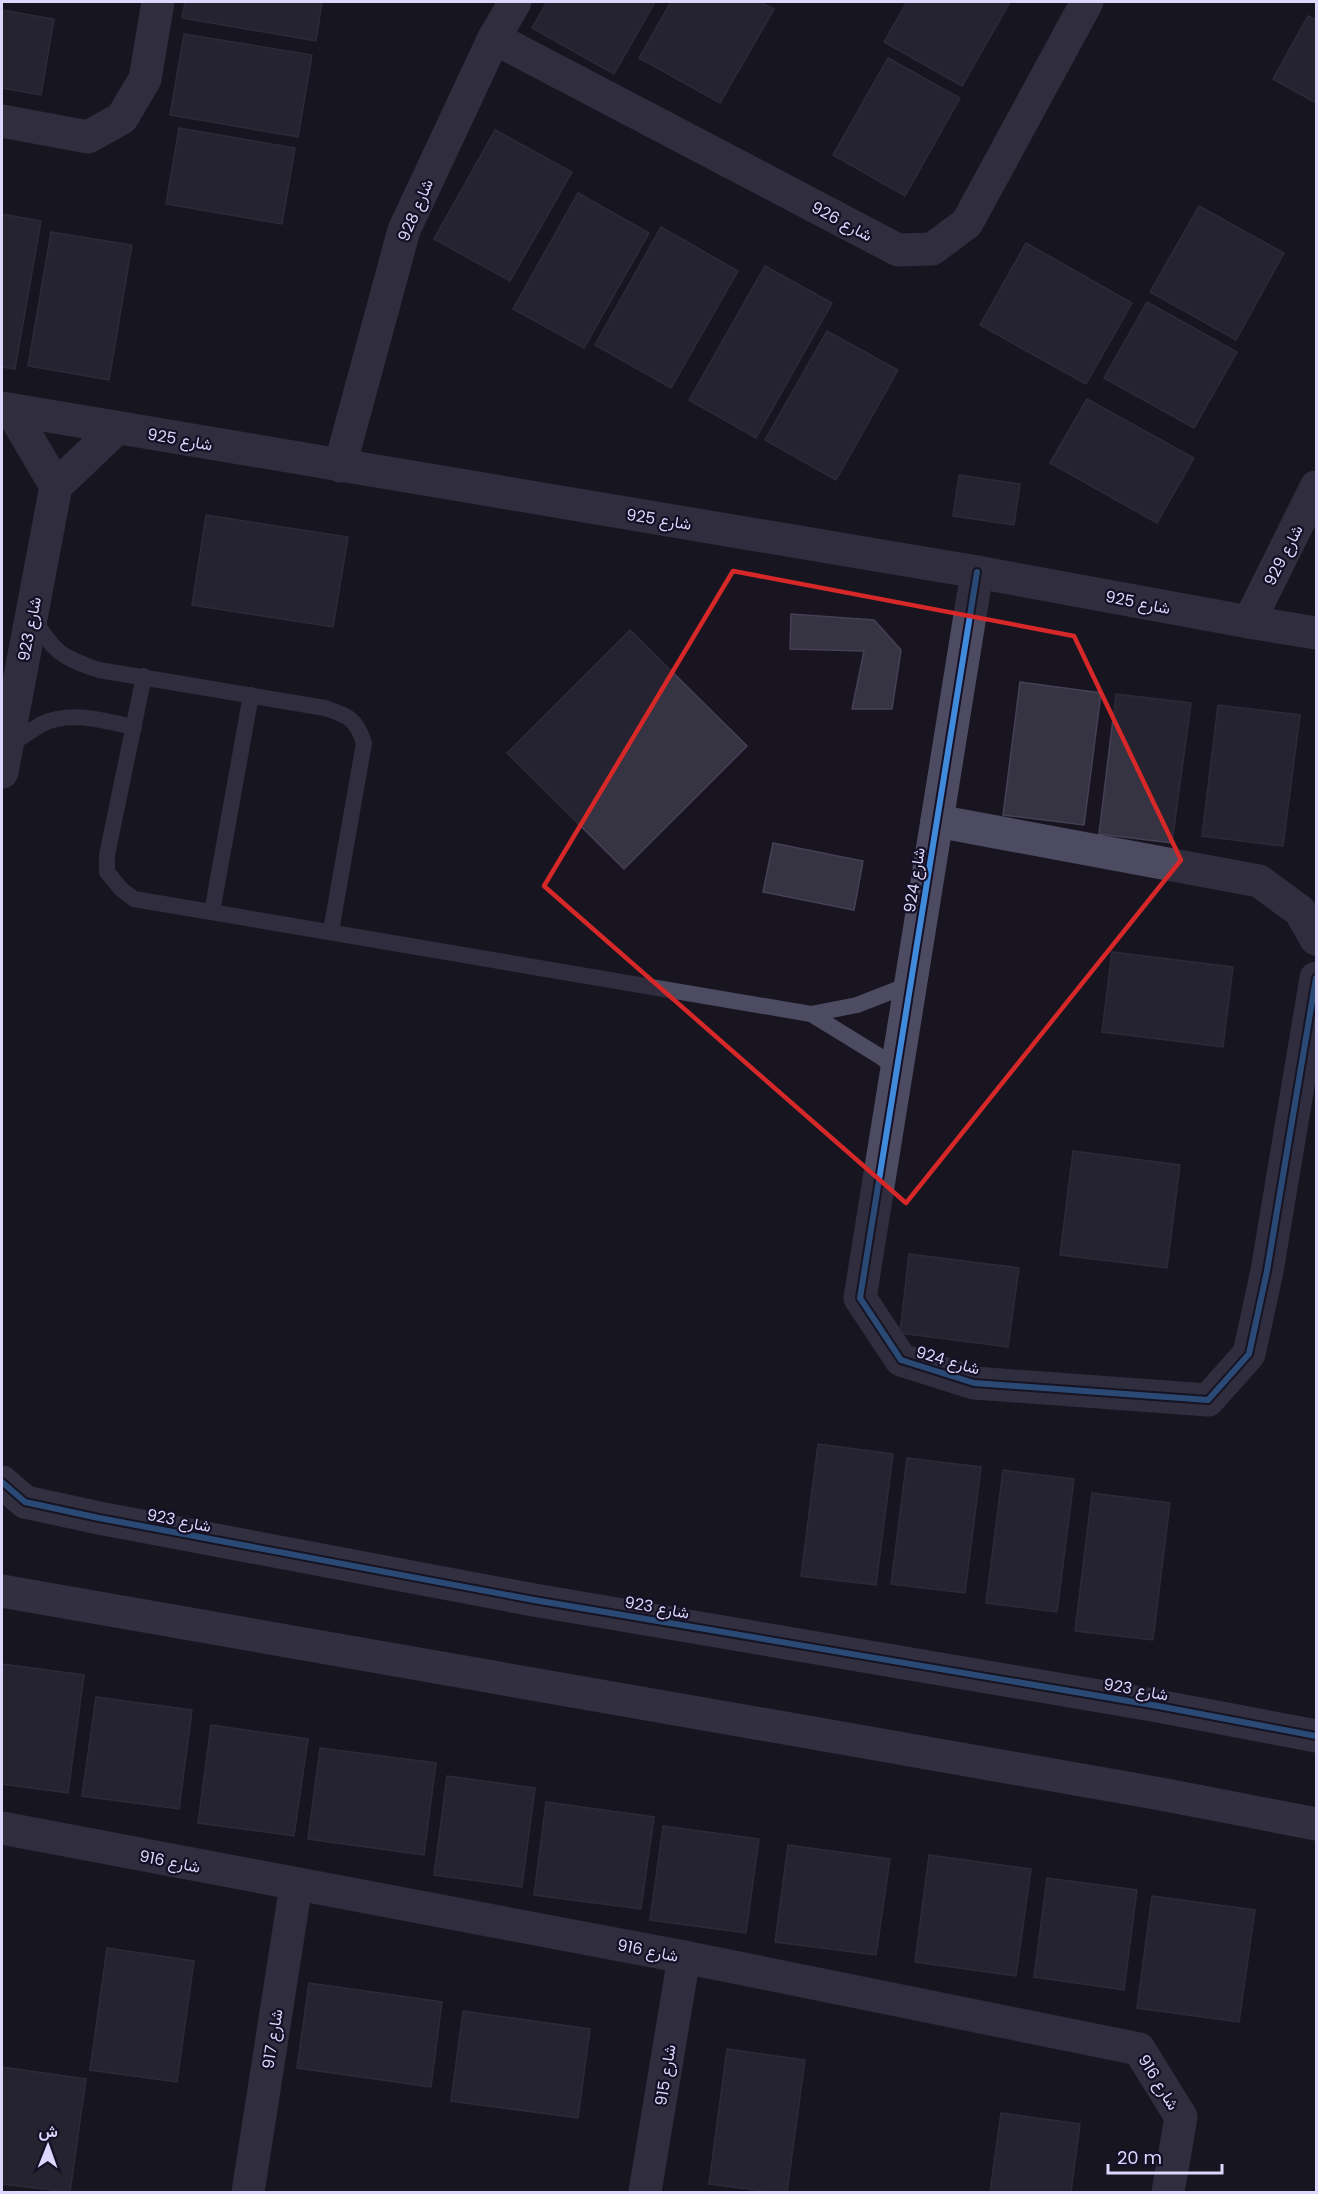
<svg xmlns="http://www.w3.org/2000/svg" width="1318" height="2194" font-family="Poppins,Vazirmatn,sans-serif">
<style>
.building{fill:#363343;stroke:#454055;stroke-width:1.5}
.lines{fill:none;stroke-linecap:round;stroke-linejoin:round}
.lane{stroke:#4d4b62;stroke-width:16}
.street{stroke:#4d4b62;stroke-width:33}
.secondary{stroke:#504e67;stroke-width:33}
.cycleway-casing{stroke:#151026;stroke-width:10}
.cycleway{stroke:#408adc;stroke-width:6}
.marked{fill:none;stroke:#d62828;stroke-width:4.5;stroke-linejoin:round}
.labels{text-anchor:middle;stroke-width:4.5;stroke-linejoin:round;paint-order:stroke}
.street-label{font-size:16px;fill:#ddd7fd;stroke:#151026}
</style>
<rect width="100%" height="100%" fill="#181521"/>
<!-- building -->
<g class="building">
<path d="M185,2H322L316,41L182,18Z"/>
<path d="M547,2H655L614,74L532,28Z"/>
<path d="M671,2H760L774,9L720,103L639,58Z"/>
<path d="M907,2H1010L962,86L884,42Z"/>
<path d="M2,10L54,19L41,95L2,88Z"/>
<path d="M1308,16L1316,20V103L1273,79Z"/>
<path d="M184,34L312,55L298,137L170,115Z"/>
<path d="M888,58L960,98L905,196L833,155Z"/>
<path d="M179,128L295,148L282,224L166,204Z"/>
<path d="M495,130L572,172L510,281L434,239Z"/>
<path d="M578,193L649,233L584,348L513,309Z"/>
<path d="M1199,206L1284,253L1236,340L1150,292Z"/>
<path d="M2,214L41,221L15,369L2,367Z"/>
<path d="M661,227L738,271L671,388L595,345Z"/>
<path d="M51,232L132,245L109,380L28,366Z"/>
<path d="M1026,243L1132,303L1086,384L980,325Z"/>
<path d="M765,266L832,303L756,438L689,400Z"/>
<path d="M1147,302L1237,352L1194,428L1104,378Z"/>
<path d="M827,331L898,370L836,480L765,440Z"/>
<path d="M1087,399L1194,458L1157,523L1050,463Z"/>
<path d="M959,475L1020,484L1014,525L953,516Z"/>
<path d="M206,515L348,537L333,627L192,605Z"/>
<path d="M791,614L874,620L901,650L892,709H852L864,651L790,649Z"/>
<path d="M630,630L747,746L624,869L507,753Z"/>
<path d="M1020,682L1101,693L1084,825L1003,815Z"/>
<path d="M1116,694L1191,703L1172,843L1099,834Z"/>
<path d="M1218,705L1300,715L1283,846L1202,836Z"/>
<path d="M773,843L863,861L854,910L763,892Z"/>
<path d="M1112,952L1233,967L1223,1047L1102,1032Z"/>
<path d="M1073,1151L1180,1165L1167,1268L1060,1255Z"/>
<path d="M909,1254L1019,1268L1008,1347L900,1333Z"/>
<path d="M818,1444L893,1454L876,1585L801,1576Z"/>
<path d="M907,1458L981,1467L965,1593L891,1584Z"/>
<path d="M1003,1470L1074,1479L1057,1612L986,1603Z"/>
<path d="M1092,1493L1170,1503L1153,1640L1075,1631Z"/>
<path d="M2,1664L84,1675L68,1793L2,1784Z"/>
<path d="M96,1697L192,1710L179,1809L82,1796Z"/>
<path d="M211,1725L308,1739L294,1836L198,1823Z"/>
<path d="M320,1748L436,1763L424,1855L308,1839Z"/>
<path d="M447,1776L535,1788L522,1887L434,1875Z"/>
<path d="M546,1802L654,1817L641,1909L534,1895Z"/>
<path d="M663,1826L759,1839L746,1933L650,1920Z"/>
<path d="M788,1845L890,1859L876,1955L775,1942Z"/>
<path d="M929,1855L1031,1869L1016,1976L915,1962Z"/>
<path d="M1047,1878L1137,1890L1124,1990L1034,1977Z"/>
<path d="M1152,1896L1255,1910L1239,2022L1137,2008Z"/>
<path d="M107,1948L194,1961L177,2082L90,2070Z"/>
<path d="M309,1983L442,2002L431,2087L297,2068Z"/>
<path d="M463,2011L590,2029L578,2118L451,2101Z"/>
<path d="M727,2049L805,2060L787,2192H771L709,2184Z"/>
<path d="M2,2067L86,2079L70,2192L2,2184Z"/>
<path d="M1001,2113L1080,2124L1071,2192H990Z"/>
</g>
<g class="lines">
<!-- lane -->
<g class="lane">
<path d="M33,618C55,653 61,657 99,670L325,708C348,716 356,718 364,743L331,931"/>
<path d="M144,676L107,855V872L121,889L134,899L811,1014L881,1057L897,1070"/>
<path d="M7,747C18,740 30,731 42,724C71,710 104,721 134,727"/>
<path d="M212,912L251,695"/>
<path d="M811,1014L857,1005L911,984"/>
</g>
<!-- street -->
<g class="street">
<path d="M494,38L898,250L932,249L967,223L1087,2"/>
<path d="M2,121L88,137L122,118L145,79L158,2"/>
<path d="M2,408L977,572L1249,622L1316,633"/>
<path d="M11,410L56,486"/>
<path d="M340,466L404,230L494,38L515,2"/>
<path d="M977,572L860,1298L901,1360L974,1383L1208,1400L1249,1354L1267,1271L1316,978"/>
<path d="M1249,622L1316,487"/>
<path d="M2,772L56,486L117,428"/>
<path d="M937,821L1259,881L1300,911L1316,939"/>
<path d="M2,1828L684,1957L1139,2049L1181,2117L1168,2192"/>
<path d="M248,2192L296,1885"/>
<path d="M645,2192L684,1957"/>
</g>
<!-- secondary -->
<g class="secondary">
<path d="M2,1482L25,1502L99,1518L534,1600L1158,1706L1316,1736"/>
<path d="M2,1591L1161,1794L1316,1824"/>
</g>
<defs>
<g id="cycleway">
<path d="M977,572L860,1298L901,1360L974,1383L1208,1400L1249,1354L1267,1271L1316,978"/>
<path d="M2,1482L25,1502L99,1518L534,1600L1158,1706L1316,1736"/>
</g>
</defs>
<!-- cycleway casing -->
<use href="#cycleway" class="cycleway-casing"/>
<!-- cycleway -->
<use href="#cycleway" class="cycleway"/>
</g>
<!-- marked area -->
<path d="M0 0H1318V2194H0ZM733,571L1074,636L1181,860L906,1203L544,886Z" fill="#181521" fill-opacity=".55" fill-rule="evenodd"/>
<path class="marked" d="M733,571L1074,636L1181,860L906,1203L544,886Z"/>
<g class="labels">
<!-- street labels -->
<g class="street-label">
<text transform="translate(415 210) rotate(-67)" y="6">شارع 928</text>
<text transform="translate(842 221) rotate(28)" y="6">شارع 926</text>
<text transform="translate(180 439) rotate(10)" y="6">شارع 925</text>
<text transform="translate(659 519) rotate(9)" y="6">شارع 925</text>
<text transform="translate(1283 555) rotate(-63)" y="6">شارع 929</text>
<text transform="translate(1138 602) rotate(11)" y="6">شارع 925</text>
<text transform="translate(29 629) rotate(-79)" y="6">شارع 923</text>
<text transform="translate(914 880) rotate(-81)" y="6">شارع 924</text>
<text transform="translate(948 1360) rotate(16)" y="6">شارع 924</text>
<text transform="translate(179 1520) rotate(11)" y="6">شارع 923</text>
<text transform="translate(657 1607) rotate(10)" y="6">شارع 923</text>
<text transform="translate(1136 1689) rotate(10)" y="6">شارع 923</text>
<text transform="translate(170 1861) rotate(11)" y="6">شارع 916</text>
<text transform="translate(648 1950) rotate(11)" y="6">شارع 916</text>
<text transform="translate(272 2039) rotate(-81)" y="6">شارع 917</text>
<text transform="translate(665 2075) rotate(-81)" y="6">شارع 915</text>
<text transform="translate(1159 2082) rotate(58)" y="6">شارع 916</text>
</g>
</g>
<!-- border -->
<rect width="1318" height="2194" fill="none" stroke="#ddd7fd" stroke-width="6"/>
<!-- north arrow -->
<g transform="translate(48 2146) rotate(1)" stroke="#151026" stroke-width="4.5" paint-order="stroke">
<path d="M0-4.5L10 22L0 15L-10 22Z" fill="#ddd7fd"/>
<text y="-9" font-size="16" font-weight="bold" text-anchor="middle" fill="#ddd7fd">ش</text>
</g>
<!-- scale -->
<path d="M1108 2164v9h114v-9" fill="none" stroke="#ddd7fd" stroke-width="3"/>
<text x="1117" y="2164" font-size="18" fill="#ddd7fd" stroke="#151026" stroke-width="4.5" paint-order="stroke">20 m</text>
</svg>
